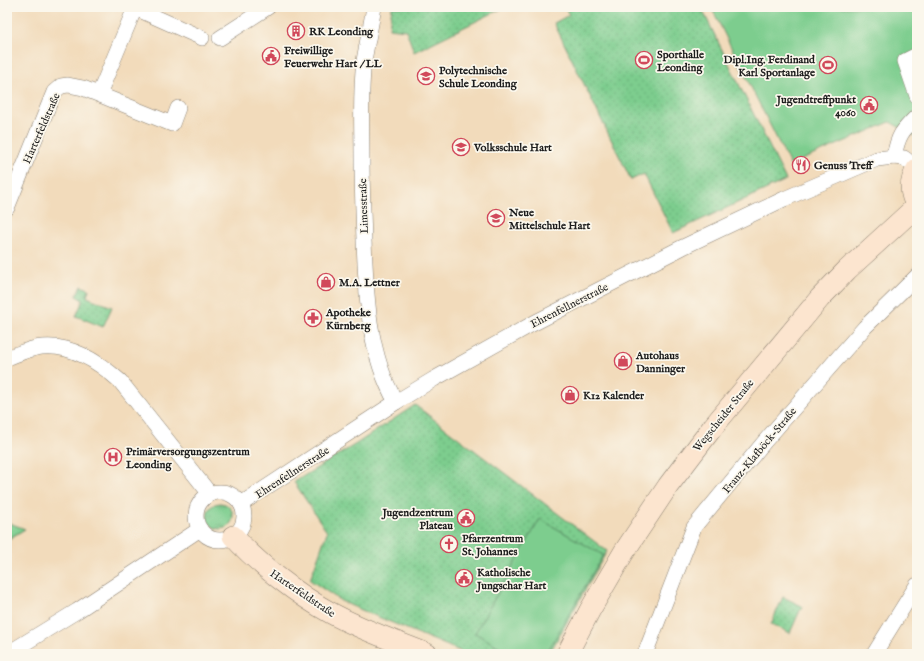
<svg xmlns="http://www.w3.org/2000/svg" width="924" height="661" font-family="'IM FELL English',serif">
<style>
.grass{fill:url(#grass-tufts);stroke:#4c7455}
.park{fill:url(#park-dots);stroke:#4c7455}
.pitch{fill:#7dcd8e;stroke:#4c7455}
.lines{fill:none;stroke-linecap:round;stroke-linejoin:round}
.street-casing{stroke:#877c6c;stroke-width:16}
.secondary-casing{stroke:#877c6c;stroke-width:22}
.street{stroke:#fff;stroke-width:15}
.secondary{stroke:#fce5cf;stroke-width:21}
.labels{text-anchor:middle;stroke-width:3.5;stroke-linejoin:round;paint-order:stroke}
.poi-label{font-size:11px;font-weight:bold;fill:#1c1c1c;stroke:#fbf7ec;text-anchor:start}
.street-label{font-size:11px;fill:#1c1c1c;stroke:#fbf7ec}
</style>
<defs>
<pattern id="grass-tufts" width="24" height="20" patternUnits="userSpaceOnUse"><rect width="24" height="20" fill="#7dcd8e"/><path d="M3 7l-1-3M5 7V3M7 7l1-3M15 17l-1-3M17 17v-4M19 17l1-3" fill="none" stroke="#6baf7a"/></pattern>
<pattern id="park-dots" width="8" height="8" patternUnits="userSpaceOnUse"><rect width="8" height="8" fill="#7dcd8e"/><path d="M2 2h.1M6 6h.1" fill="none" stroke="#6baf7a" stroke-width="1.8" stroke-linecap="round"/></pattern>
</defs>
<rect width="100%" height="100%" fill="#fbf7ec"/>
<filter id="ink" filterUnits="userSpaceOnUse"><feTurbulence type="fractalNoise" baseFrequency=".025" numOctaves="2"/><feDisplacementMap in="SourceGraphic" scale="8" xChannelSelector="R" yChannelSelector="G"/><feConvolveMatrix kernelMatrix="1 2 1 2 8 2 1 2 1" color-interpolation-filters="sRGB"/></filter>
<filter id="wash" filterUnits="userSpaceOnUse"><feTurbulence type="fractalNoise" baseFrequency=".012" numOctaves="4" result="noise"/><feDisplacementMap in="SourceGraphic" scale="16" xChannelSelector="R" yChannelSelector="G"/><feGaussianBlur stdDeviation="0.9" result="paint"/><feColorMatrix in="noise" values="0 0 0 0 0 0 0 0 0 0 0 0 0 0 0 0 0 1.4 0 .05"/><feComposite in="paint" operator="in"/></filter>
<g filter="url(#wash)">
<rect width="100%" height="100%" fill="#f2dbbb"/>
<!-- grass -->
<g class="grass">
<circle cx="220" cy="516" r="13"/>
<path d="M7,522L25,529L7,540Z"/>
</g>
<!-- park -->
<g class="park">
<path d="M392,7H505L414,52L406,30L389,28Z"/>
<path d="M565,7H701L786,180L673,233L644,174L631,180L554,23L569,15Z"/>
<path d="M81,286L89,289L87,297L112,307L103,327L76,316L83,300L76,296Z"/>
<path d="M415,405L607,551L549,654H467L352,606L341,601L310,580L327,532L294,482L356,444Z"/>
<path d="M783,597L802,606L790,633L771,624Z"/>
</g>
<!-- pitch -->
<g class="pitch">
<path d="M711,7H917V137L890,122L790,165Z"/>
<path d="M540,519L603,555L546,654H512L475,633Z"/>
</g>
</g>
<g filter="url(#ink)">
<g class="lines">
<defs>
<g id="street">
<path d="M136,7L135,8L202,38"/>
<path d="M374,7C371,25 367,43 364,61C360,93 362,126 362,158C362,185 363,212 364,240C366,294 368,354 396,402"/>
<path d="M220,38L268,7"/>
<path d="M917,55L905,61L917,96"/>
<path d="M99,94L135,8"/>
<path d="M894,157C898,135 902,131 917,116"/>
<path d="M7,208L54,92L61,86L68,85L83,88L172,124L178,108"/>
<path d="M7,358C18,354 30,348 42,347C71,344 100,363 120,381L210,494"/>
<circle cx="220" cy="516" r="24"/>
<path d="M241,504L396,402L434,379L534,323L683,247L784,199L877,159L894,157L904,158L917,168"/>
<path d="M7,654L77,611L200,529"/>
<path d="M645,654L694,527L765,441L865,327L917,276"/>
<path d="M874,654L917,585"/>
</g>
<g id="secondary">
<path d="M917,169C909,182 909,193 917,206"/>
<path d="M233,536C258,564 298,595 331,613C362,630 395,641 427,654"/>
<path d="M567,654L590,610L624,552L668,486L712,428L820,298L847,270L917,206"/>
</g>
</defs>
<!-- street casing -->
<use href="#street" class="street-casing"/>
<!-- secondary casing -->
<use href="#secondary" class="secondary-casing"/>
<!-- street -->
<use href="#street" class="street"/>
<!-- secondary -->
<use href="#secondary" class="secondary"/>
</g>
</g>
<!-- icons -->
<defs>
<symbol id="building-ring" viewBox="-11 -11 22 22"><circle r="9.5" fill="#fbf7ec" stroke="#d1495b" stroke-width="1.5"/><path d="M-4-6H4V6H1V3H-1V6H-4ZM-2.5-4.3h1.7v1.8h-1.7ZM.8-4.3h1.7v1.8H.8ZM-2.5-1h1.7V.8h-1.7ZM.8-1h1.7V.8H.8Z" fill="#d1495b"/></symbol>
<symbol id="civic-ring" viewBox="-11 -11 22 22"><circle r="9.5" fill="#fbf7ec" stroke="#d1495b" stroke-width="1.5"/><path d="M-.6-6.5H3V-4.5H.6V-3L4-1V1h2V6H-6V1h2V-1L-.6-3ZM-1.2 2.5V6h2.4V2.5Z" fill="#d1495b"/></symbol>
<symbol id="stadium-ring" viewBox="-11 -11 22 22"><circle r="9.5" fill="#fbf7ec" stroke="#d1495b" stroke-width="1.5"/><path d="M0-5a6.5 5 0 1 0 0 10a6.5 5 0 1 0 0-10ZM-3.5-1.8h7v3.6h-7Z" fill="#d1495b"/></symbol>
<symbol id="school-ring" viewBox="-11 -11 22 22"><circle r="9.5" fill="#fbf7ec" stroke="#d1495b" stroke-width="1.5"/><path d="M0-5L7-2L0 1L-7-2ZM-4 1L0 2.5L4 1V4Q0 6-4 4Z" fill="#d1495b"/></symbol>
<symbol id="restaurant-ring" viewBox="-11 -11 22 22"><circle r="9.5" fill="#fbf7ec" stroke="#d1495b" stroke-width="1.5"/><path d="M-5-6h1v4h1v-4h1v4h1v-4h1v5L-1.5 .5V6h-2V.5L-5-1ZM5-6V6H3V1.5H1.5Q1.5-4 5-6Z" fill="#d1495b"/></symbol>
<symbol id="shop-ring" viewBox="-11 -11 22 22"><circle r="9.5" fill="#fbf7ec" stroke="#d1495b" stroke-width="1.5"/><path d="M-5-2.5h2.3a2.7 3.5 0 0 1 5.4 0H5L5.5 6h-11ZM-1.5-2.5h3a1.5 2.3 0 0 0-3 0Z" fill="#d1495b"/></symbol>
<symbol id="pharmacy-ring" viewBox="-11 -11 22 22"><circle r="9.5" fill="#fbf7ec" stroke="#d1495b" stroke-width="1.5"/><path d="M-2-6h4v4h4v4h-4v4h-4v-4h-4v-4h4Z" fill="#d1495b"/></symbol>
<symbol id="hospital-ring" viewBox="-11 -11 22 22"><circle r="9.5" fill="#fbf7ec" stroke="#d1495b" stroke-width="1.5"/><path d="M-5-5h3v3.5h4V-5h3V5h-3V1.5h-4V5h-3Z" fill="#d1495b"/></symbol>
<symbol id="church-ring" viewBox="-11 -11 22 22"><circle r="9.5" fill="#fbf7ec" stroke="#d1495b" stroke-width="1.5"/><path d="M-1.2-6h2.4v3.5h3.3v2.4h-3.3V6h-2.4V-.1h-3.3v-2.4h3.3Z" fill="#d1495b"/></symbol>
</defs>
<g fill-rule="evenodd">
<use href="#building-ring" x="286" y="21" width="20" height="20"/>
<use href="#civic-ring" x="261" y="46" width="20" height="20"/>
<use href="#stadium-ring" x="634" y="50" width="20" height="20"/>
<use href="#stadium-ring" x="818" y="55" width="20" height="20"/>
<use href="#school-ring" x="416" y="66" width="20" height="20"/>
<use href="#civic-ring" x="859" y="95" width="20" height="20"/>
<use href="#school-ring" x="451" y="137" width="20" height="20"/>
<use href="#restaurant-ring" x="791" y="155" width="20" height="20"/>
<use href="#school-ring" x="486" y="208" width="20" height="20"/>
<use href="#shop-ring" x="316" y="272" width="20" height="20"/>
<use href="#pharmacy-ring" x="303" y="308" width="20" height="20"/>
<use href="#shop-ring" x="613" y="351" width="20" height="20"/>
<use href="#shop-ring" x="560" y="385" width="20" height="20"/>
<use href="#hospital-ring" x="103" y="447" width="20" height="20"/>
<use href="#civic-ring" x="456" y="508" width="20" height="20"/>
<use href="#church-ring" x="439" y="534" width="20" height="20"/>
<use href="#civic-ring" x="454" y="568" width="20" height="20"/>
</g>
<g class="labels">
<!-- poi labels -->
<g class="poi-label">
<text x="309" y="35">RK Leonding</text>
<text x="284" y="54">Freiwillige<tspan x="284" dy="13">Feuerwehr Hart / LL</tspan></text>
<text x="657" y="58">Sporthalle<tspan x="657" dy="13">Leonding</tspan></text>
<text x="815" y="63" text-anchor="end">Dipl.Ing. Ferdinand<tspan x="815" dy="13">Karl Sportanlage</tspan></text>
<text x="439" y="74">Polytechnische<tspan x="439" dy="13">Schule Leonding</tspan></text>
<text x="856" y="103" text-anchor="end">Jugendtreffpunkt<tspan x="856" dy="13">4060</tspan></text>
<text x="474" y="151">Volksschule Hart</text>
<text x="814" y="169">Genuss Treff</text>
<text x="509" y="216">Neue<tspan x="509" dy="13">Mittelschule Hart</tspan></text>
<text x="339" y="286">M.A. Lettner</text>
<text x="326" y="316">Apotheke<tspan x="326" dy="13">Kürnberg</tspan></text>
<text x="636" y="359">Autohaus<tspan x="636" dy="13">Danninger</tspan></text>
<text x="583" y="399">K12 Kalender</text>
<text x="126" y="455">Primärversorgungszentrum<tspan x="126" dy="13">Leonding</tspan></text>
<text x="453" y="516" text-anchor="end">Jugendzentrum<tspan x="453" dy="13">Plateau</tspan></text>
<text x="462" y="542">Pfarrzentrum<tspan x="462" dy="13">St. Johannes</tspan></text>
<text x="477" y="576">Katholische<tspan x="477" dy="13">Jungschar Hart</tspan></text>
</g>
<!-- street labels -->
<g class="street-label">
<text transform="translate(41 128) rotate(-66)" y="4">Harterfeldstraße</text>
<text transform="translate(363 206) rotate(-92)" y="4">Limesstraße</text>
<text transform="translate(569 305) rotate(-27)" y="4">Ehrenfellnerstraße</text>
<text transform="translate(723 415) rotate(-51)" y="4">Wegscheider Straße</text>
<text transform="translate(759 450) rotate(-50)" y="4">Franz-Klafböck-Straße</text>
<text transform="translate(292 472) rotate(-33)" y="4">Ehrenfellnerstraße</text>
<text transform="translate(303 593) rotate(34)" y="4">Harterfeldstraße</text>
</g>
</g>
<!-- margin -->
<rect width="924" height="661" fill="none" stroke="#fbf7ec" stroke-width="24"/>
</svg>
